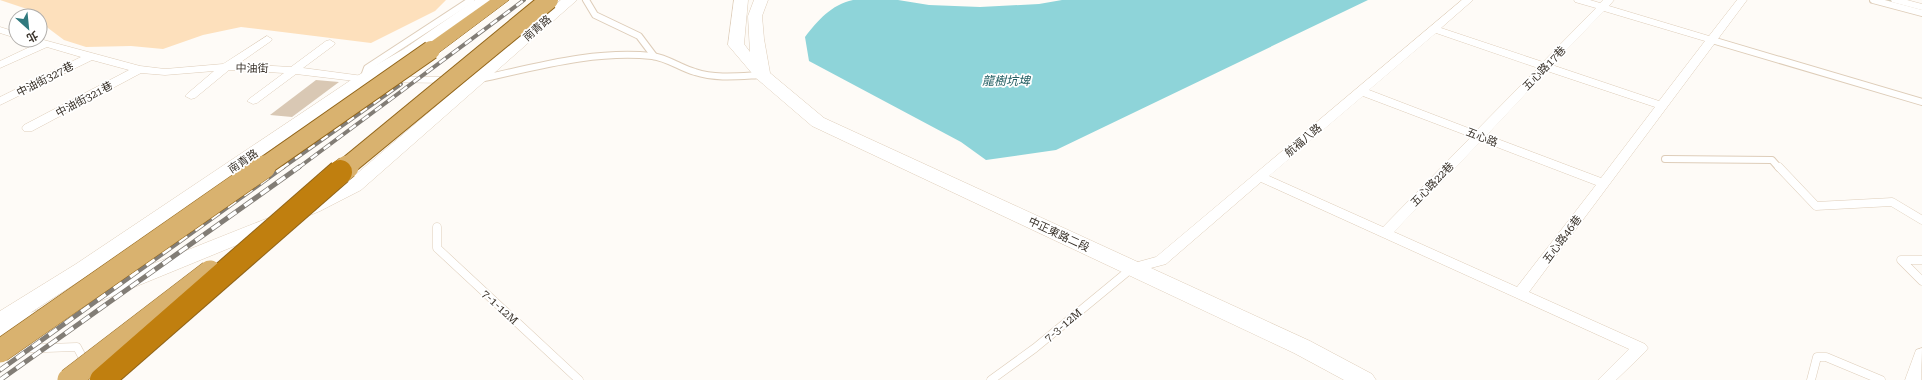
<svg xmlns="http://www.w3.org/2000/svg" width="1922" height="380" font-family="'Roboto Serif','Noto Sans TC',serif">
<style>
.green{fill:#fde0bc}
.water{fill:#8ed4d9}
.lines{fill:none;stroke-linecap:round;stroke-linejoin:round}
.stream{stroke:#8ed4d9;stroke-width:4.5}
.building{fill:#d9c8b4}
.lane-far1-casing{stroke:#decdb9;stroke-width:8}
.lane-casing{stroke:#decdb9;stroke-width:9}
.street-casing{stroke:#decdb9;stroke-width:1}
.secondary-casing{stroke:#decdb9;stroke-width:1}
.primary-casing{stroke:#916418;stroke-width:1}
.lane-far1{stroke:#fff;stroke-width:6}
.lane{stroke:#fff;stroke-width:8}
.street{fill:#fff;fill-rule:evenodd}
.secondary{fill:#fff;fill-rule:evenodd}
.primary{fill:#d9b26f;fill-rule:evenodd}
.rail-far1-casing{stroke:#827d76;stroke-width:4}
.rail-casing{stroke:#827d76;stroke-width:5}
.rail-far1{stroke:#fff;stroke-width:2.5;stroke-dasharray:8;stroke-linecap:butt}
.rail{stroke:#fff;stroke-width:3.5;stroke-dasharray:10;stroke-linecap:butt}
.primary-bridge-far1-casing{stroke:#916418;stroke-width:20;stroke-linecap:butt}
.primary-bridge-casing{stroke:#916418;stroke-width:24;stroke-linecap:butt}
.highway-bridge-casing{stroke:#916418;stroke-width:26;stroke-linecap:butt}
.primary-bridge-far1{stroke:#d9b26f;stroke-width:18}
.primary-bridge{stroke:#d9b26f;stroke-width:23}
.highway-bridge{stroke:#c07f0f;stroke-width:24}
.labels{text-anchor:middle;stroke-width:3.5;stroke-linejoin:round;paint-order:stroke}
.street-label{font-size:11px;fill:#39322a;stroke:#fff}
.water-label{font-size:12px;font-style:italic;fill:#266064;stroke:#fff}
</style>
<rect width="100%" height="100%" fill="#fefbf7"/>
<!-- green -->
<path class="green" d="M0,0H446L435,11L371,43L241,27L203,35L163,49L131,46L86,47L64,40L48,28L36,12Z"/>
<!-- water -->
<path class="water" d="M853,0H898L929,5L980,7L1039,4L1062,0H1368L1056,150L986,160L961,142L809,61L805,37C818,20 831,5 853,0Z"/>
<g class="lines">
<!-- stream -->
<path class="stream" d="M1885,0L1898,3"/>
</g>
<!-- building -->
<path class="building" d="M316,80L339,82L292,117L270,115Z"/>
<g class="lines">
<defs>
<g id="lane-far1">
<path d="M586,0L595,15L639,36L654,56"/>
<path d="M1873,0L1922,13"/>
<path d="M1712,40L1922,102"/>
<path d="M363,79L367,68L471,0"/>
<path d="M480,79C536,67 594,50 652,56C668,58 680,68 695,72C716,79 740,76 762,75"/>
<path d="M1665,159L1772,160L1779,168"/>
</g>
<g id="lane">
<path d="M1779,167L1816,206L1892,202L1922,220"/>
<path d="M437,227V248L579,380"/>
<path d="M1922,260H1901L1922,281"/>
<path d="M15,349L77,347L86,364"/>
<path d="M991,380L1035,348L1132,268"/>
<path d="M1811,380L1817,357H1826L1881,380"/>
</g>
<g id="street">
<path d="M1462,0H1473L1441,28L1543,62L1596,8L1575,2L1574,0H1590L1600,3L1603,0H1614L1609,6L1709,36L1737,0H1747L1529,292L1645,344L1648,348L1645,352L1616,380H1598L1629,349L1261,182L1166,264L1132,273L1127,271L1125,268L1127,265L1156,257ZM1604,11L1705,41L1659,101L1552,65ZM1436,33L1538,68L1476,131L1369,90ZM1547,71L1655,107L1601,178L1487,135ZM1363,96L1471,137L1383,227L1269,176ZM1481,141L1596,185L1517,287L1394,232Z"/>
<path d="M1891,0H1907L1922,4V10L1892,2Z"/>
<path d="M0,27L16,32V38L0,33Z"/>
<path d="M267,36L272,39L271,41L238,64L291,67L326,41L330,40L335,43L334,45L303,68L363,76L455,77L461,80L455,83L363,82L296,74L257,103L253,104L247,101L249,99L284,73L229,70L195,98L191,99L185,96L187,94L214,71L165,75L141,73L32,131H24L22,128L24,125L129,70L92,60L0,105V97L81,57L47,47L0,68V61L36,44L28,42L27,40L40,39L140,66L165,69L223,64Z"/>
<path d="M1922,348L1921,380H1905L1916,350Z"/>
</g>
<g id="secondary">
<path d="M475,0H492L416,55L369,82L90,274L30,313L40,309L48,312L51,317L48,322L0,340V311L76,264L357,76L404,49Z"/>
<path d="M561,0H577L361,190L320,211L93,304L85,306L77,304L74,299L77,294L306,203L347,182Z"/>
<path d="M734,0H748L744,44L750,52L748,16L754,0H768L762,16L764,39L770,73L824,118L1310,341L1372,374L1376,380H1344L1294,353L812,126L756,78L728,45Z"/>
</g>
<path id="primary" d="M490,0H509L437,54L431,55L425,54L422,50L425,46Z"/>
</defs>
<!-- lane-far1 casing -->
<use href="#lane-far1" class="lane-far1-casing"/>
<!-- lane casing -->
<use href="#lane" class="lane-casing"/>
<!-- street casing -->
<use href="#street" class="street-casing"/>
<!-- secondary casing -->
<use href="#secondary" class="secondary-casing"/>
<!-- primary casing -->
<use href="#primary" class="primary-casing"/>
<!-- lane-far1 -->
<use href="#lane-far1" class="lane-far1"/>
<!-- lane -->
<use href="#lane" class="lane"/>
<!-- street -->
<use href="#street" class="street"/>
<!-- secondary -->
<use href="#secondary" class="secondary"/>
<!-- primary -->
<use href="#primary" class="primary"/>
<defs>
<g id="rail-far1">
<path d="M282,168L401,84"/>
<path d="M298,168L524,0"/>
</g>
<g id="rail">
<path d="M0,370L283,167"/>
<path d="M0,380L299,167"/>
</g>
</defs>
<!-- rail-far1 casing -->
<use href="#rail-far1" class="rail-far1-casing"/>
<!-- rail casing -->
<use href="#rail" class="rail-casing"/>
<!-- rail-far1 -->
<use href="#rail-far1" class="rail-far1"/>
<!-- rail -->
<use href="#rail" class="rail"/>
<defs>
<g id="primary-bridge-far1">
<path d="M262,168L431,50"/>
<path d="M345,168L549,0"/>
</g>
<g id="primary-bridge">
<path d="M327,183L347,167"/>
<path d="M0,351L264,167"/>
<path d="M69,380L210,272"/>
</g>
<path id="highway-bridge" d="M102,380L340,172"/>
</defs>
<!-- primary-bridge-far1 casing -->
<use href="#primary-bridge-far1" class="primary-bridge-far1-casing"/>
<!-- primary-bridge casing -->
<use href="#primary-bridge" class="primary-bridge-casing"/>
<!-- highway-bridge casing -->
<use href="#highway-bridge" class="highway-bridge-casing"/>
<!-- primary-bridge-far1 -->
<use href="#primary-bridge-far1" class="primary-bridge-far1"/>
<!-- primary-bridge -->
<use href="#primary-bridge" class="primary-bridge"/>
<!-- highway-bridge -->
<use href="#highway-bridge" class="highway-bridge"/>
</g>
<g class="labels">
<!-- street labels -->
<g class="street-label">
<text transform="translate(537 28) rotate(-41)" y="4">南青路</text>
<text transform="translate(252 68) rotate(1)" y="4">中油街</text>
<text transform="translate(1544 68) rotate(-46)" y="4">五心路17巷</text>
<text transform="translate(45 79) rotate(-27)" y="4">中油街327巷</text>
<text transform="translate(84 99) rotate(-28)" y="4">中油街321巷</text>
<text transform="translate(1482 137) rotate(21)" y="4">五心路</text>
<text transform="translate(1303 140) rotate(-40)" y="4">航福八路</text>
<text transform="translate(243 161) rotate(-34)" y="4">南青路</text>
<text transform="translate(1432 184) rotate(-46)" y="4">五心路22巷</text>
<text transform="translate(1059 234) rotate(25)" y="4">中正東路二段</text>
<text transform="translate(1562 239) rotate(-53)" y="4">五心路46巷</text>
<text transform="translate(500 307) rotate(43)" y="4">7-1-12M</text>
<text transform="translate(1063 325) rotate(-40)" y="4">7-3-12M</text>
</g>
<!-- water labels -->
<g class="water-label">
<text x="1006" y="85">龍樹坑埤</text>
</g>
</g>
<!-- north arrow -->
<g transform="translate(28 28) rotate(153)"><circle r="19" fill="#ffffff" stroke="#b0adaa"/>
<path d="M0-3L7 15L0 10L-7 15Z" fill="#30797e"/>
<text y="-6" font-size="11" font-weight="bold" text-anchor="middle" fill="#39322a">北</text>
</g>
</svg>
